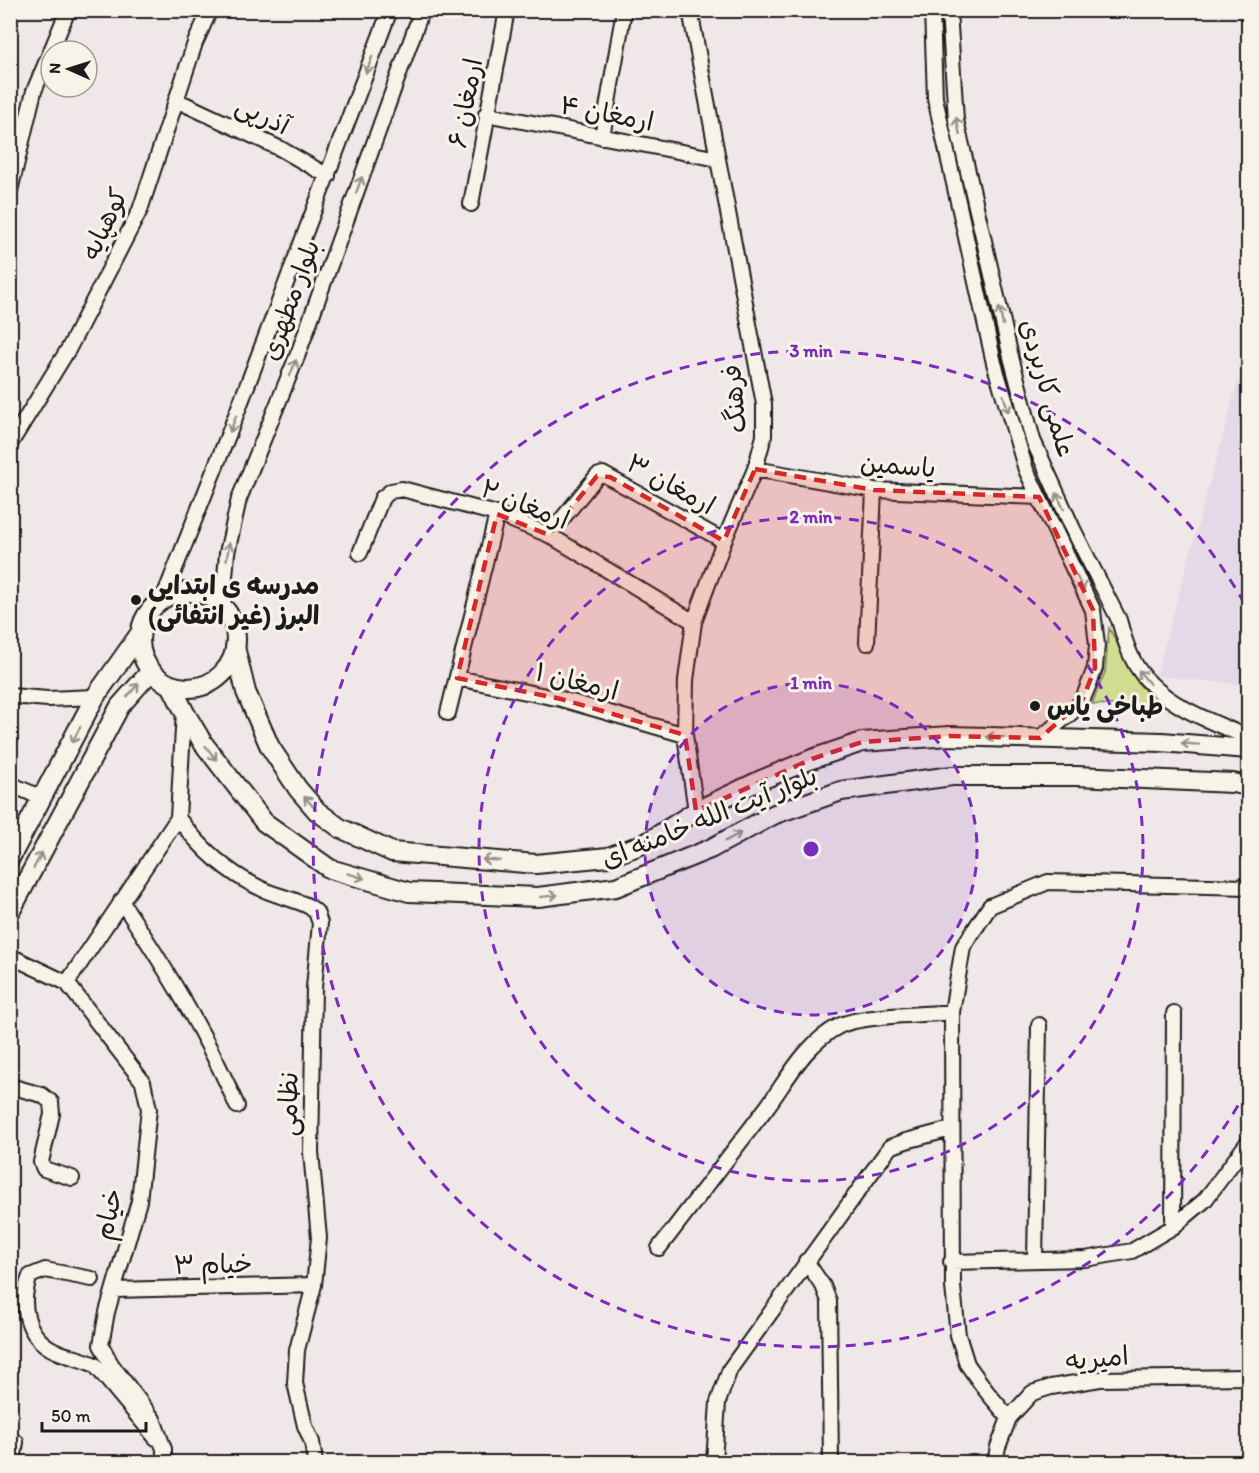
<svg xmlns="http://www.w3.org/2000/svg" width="1259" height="1473" font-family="Itim,'Playpen Sans Arabic',sans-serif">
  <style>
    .built { fill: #e5d8e7 }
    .green { fill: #d0dc8f; stroke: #767c56; stroke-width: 1.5 }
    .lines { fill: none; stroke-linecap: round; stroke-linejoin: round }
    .minor-casing { stroke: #1c1c1c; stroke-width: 18 }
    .major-casing { stroke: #1c1c1c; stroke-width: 22 }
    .minor { stroke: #f7f3e8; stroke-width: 14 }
    .major { stroke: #f7f3e8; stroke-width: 18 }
    .oneway { stroke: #94928c }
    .marked { fill: #d62828; fill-opacity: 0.2; stroke: #d62828; stroke-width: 4.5; stroke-dasharray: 12 8; stroke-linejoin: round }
    .ring { fill: none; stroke: #7b2cbf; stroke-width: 3; stroke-dasharray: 10 8 }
    .poi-dot { fill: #1c1c1c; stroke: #f7f3e8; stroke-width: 2 }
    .labels { text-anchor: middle; stroke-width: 6; stroke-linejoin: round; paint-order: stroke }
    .street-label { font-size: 26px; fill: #1c1c1c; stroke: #f7f3e8 }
    .poi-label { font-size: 26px; font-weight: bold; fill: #1c1c1c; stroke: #f7f3e8; text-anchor: start }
    .centre { fill: #7b2cbf; stroke: #f7f3e8; stroke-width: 3 }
    .ring-label { font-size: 18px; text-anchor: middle; font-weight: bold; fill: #7b2cbf; stroke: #f7f3e8; stroke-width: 6; stroke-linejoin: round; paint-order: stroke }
  </style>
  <rect width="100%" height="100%" fill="#efe7e8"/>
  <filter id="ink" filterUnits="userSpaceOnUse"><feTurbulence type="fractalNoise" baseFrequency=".0167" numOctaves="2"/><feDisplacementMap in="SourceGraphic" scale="12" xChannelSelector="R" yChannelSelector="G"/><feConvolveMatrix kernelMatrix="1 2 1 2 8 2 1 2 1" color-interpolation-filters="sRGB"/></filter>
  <g filter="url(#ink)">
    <path class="built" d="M1248,346V685L1156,676L1175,608Z"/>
    <path class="green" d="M1109,628L1138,683L1161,707L1092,704L1105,672Z"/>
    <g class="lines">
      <defs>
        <path id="minor" d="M690,10L764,404V436L755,469L724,541L694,622L686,680L685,735L696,811
          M932,10L935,98L994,363L1026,470L1093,610L1097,645L1095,668L1089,684L1082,701L1071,713L1040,738
          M949,10L956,120L1011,357L1033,440L1073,529L1119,620C1123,635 1128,653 1137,667C1161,704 1209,721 1248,737
          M51,51L68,10
          M176,100L281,149L328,176
          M486,114L718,159
          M602,137L624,10
          M10,191L34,91L51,51
          M471,204L507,10
          M10,444L69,348L140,210L195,43L210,10
          M755,469L874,490L1039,497
          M549,535L597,476L603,474L724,541
          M360,553L382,498L391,491L402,489L497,514L549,535L694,622
          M163,599L231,428L390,10
          M225,610L223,601L227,553L239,499L298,354L422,10
          M867,643L874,490
          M457,678L561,699L685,735
          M10,696L48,699L95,697
          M448,713L497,514
          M10,784L42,798
          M178,818C199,846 226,872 258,887C274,896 293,898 310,907L316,912L320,923L314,988L311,1152L319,1238L314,1285L297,1350L295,1383L305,1426L312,1442L315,1462
          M121,901C164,965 207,1035 237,1106
          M10,956L67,983
          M10,1086L42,1095L51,1102L52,1114L41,1162L44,1169L72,1178
          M1173,1227L1174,1013
          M659,1248C695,1201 731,1154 767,1107C789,1077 805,1044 839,1026C860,1015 925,1015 952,1012
          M1035,1260L1039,1025
          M806,1261L823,1286L829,1301L831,1462
          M951,1262L1085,1259L1132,1251L1173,1227L1205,1200L1248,1142
          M92,1279L45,1270L30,1276C19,1304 26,1338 56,1351C69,1357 83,1359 95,1365L156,1438
          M114,1290L314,1285
          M1009,1418L987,1392L967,1364L958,1335L953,1287L952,1012L963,947L990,906L1048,882L1248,887
          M10,1439L16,1442L13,1462
          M164,1462V1449L153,1419L111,1364L101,1345L107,1312L139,1201L149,1109L143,1082L67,983L178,818L184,711
          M714,1462L718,1402L730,1369L890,1147L906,1141L951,1129
          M995,1462L998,1447L1009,1418L1032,1393L1051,1387L1100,1379L1248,1377"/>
        <path id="major" d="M140 640a48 48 0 1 1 96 0a48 48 0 1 1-96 0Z
          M235,647L246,692L270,747L298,789L317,811L340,828L392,852L536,864L608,857L646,843L696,811L761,780L812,759L862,742L950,736L1162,742L1248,749
          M171,685L184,711L203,743L264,822L330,869L409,892L538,897L616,887L710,849L775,814L841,791L952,776H1077L1233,783L1248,786
          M10,858L95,697L141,632
          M10,912L120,706L151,671"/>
      </defs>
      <use href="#minor" class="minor-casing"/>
      <use href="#major" class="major-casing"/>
      <use href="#minor" class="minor"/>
      <use href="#major" class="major"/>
    </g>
    <defs><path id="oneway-shaft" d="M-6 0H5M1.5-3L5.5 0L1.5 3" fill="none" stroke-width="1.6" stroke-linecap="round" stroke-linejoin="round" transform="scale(1.5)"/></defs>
    <g class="oneway">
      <use href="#oneway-shaft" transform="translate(369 65) rotate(111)"/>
      <use href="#oneway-shaft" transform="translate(958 126) rotate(-102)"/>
      <use href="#oneway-shaft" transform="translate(359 185) rotate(-70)"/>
      <use href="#oneway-shaft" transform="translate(1001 316) rotate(-103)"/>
      <use href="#oneway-shaft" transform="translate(293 368) rotate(-68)"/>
      <use href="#oneway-shaft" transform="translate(1006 404) rotate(74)"/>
      <use href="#oneway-shaft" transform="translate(233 424) rotate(111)"/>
      <use href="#oneway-shaft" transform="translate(1060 501) rotate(-115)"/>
      <use href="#oneway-shaft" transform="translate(228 551) rotate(-81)"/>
      <use href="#oneway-shaft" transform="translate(1080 583) rotate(64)"/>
      <use href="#oneway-shaft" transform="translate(1144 677) rotate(-129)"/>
      <use href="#oneway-shaft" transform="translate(133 690) rotate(-49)"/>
      <use href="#oneway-shaft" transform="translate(76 735) rotate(118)"/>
      <use href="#oneway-shaft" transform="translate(995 737) rotate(-179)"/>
      <use href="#oneway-shaft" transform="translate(1190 744) rotate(-176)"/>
      <use href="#oneway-shaft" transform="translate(211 753) rotate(52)"/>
      <use href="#oneway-shaft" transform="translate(310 803) rotate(-132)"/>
      <use href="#oneway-shaft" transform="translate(733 837) rotate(-28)"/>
      <use href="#oneway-shaft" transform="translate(38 860) rotate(-62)"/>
      <use href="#oneway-shaft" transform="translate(491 860) rotate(-176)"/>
      <use href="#oneway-shaft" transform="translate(356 876) rotate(17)"/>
      <use href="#oneway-shaft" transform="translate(549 896) rotate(-7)"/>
    </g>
  </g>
  <path class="marked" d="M755,469L874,490L1039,497L1093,610L1095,668L1082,701L1040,738L950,736L862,742L812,759L696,811L685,735L561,699L457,678L497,514L549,535L597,476L610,477L724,541Z"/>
  <circle cx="811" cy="849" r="166" fill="#7b2cbf" fill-opacity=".12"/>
  <g class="ring">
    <circle cx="811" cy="849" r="166"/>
    <circle cx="811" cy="849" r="332"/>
    <path d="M1247 1090A498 498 0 1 1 1247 608"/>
  </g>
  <g class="poi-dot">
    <circle cx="136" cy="600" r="6"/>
    <circle cx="1035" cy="706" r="6"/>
  </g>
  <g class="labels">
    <g class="street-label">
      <text transform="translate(465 103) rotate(-79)" y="9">ارمغان ۶</text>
      <text transform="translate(607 113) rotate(11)" y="9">ارمغان ۴</text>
      <text transform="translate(263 115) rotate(26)" y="9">آذرپی</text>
      <text transform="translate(104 224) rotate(-65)" y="9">کوهپایه</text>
      <text transform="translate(290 300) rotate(-70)" y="9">بلوار مطهری</text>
      <text transform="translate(1048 388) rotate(74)" y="9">علمی کاربردی</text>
      <text transform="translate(734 399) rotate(-95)" y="9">فرهنگ</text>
      <text transform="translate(898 465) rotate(5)" y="9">یاسمین</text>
      <text transform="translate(671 484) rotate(29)" y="9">ارمغان ۳</text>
      <text transform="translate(525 504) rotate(22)" y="9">ارمغان ۲</text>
      <text transform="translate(577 681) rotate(14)" y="9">ارمغان ۱</text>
      <text transform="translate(709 817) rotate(-22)" y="9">بلوار آیت الله خامنه ای</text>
      <text transform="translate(288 1104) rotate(-89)" y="9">نظامی</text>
      <text transform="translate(108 1214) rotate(-77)" y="9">خیام</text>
      <text transform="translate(213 1264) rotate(-1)" y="9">خیام ۳</text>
      <text transform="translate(1097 1358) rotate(-5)" y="9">امیریه</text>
    </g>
    <g class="poi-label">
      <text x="148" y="594">مدرسه ی ابتدایی<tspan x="148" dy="30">(غیر انتفائی) البرز</tspan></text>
      <text x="1047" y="715">طباخی یاس</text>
    </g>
  </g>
  <circle cx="811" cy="849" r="9" class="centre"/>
  <g class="ring-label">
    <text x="811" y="357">3 min</text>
    <text x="811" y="523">2 min</text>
    <text x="811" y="689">1 min</text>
  </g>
  <rect width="1259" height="1473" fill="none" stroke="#f7f3e8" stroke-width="36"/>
  <rect x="18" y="18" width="1223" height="1437" fill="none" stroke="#1c1c1c" stroke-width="2" filter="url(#ink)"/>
  <g transform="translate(69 69) rotate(273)"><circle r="28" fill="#f7f3e8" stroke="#9f9d96" stroke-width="1.5"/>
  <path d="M0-4.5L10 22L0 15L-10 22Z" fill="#1c1c1c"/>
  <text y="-9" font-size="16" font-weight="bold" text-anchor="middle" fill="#1c1c1c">N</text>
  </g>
  <path d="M42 1422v9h104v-9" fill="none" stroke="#1c1c1c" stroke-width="3"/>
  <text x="51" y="1422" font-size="18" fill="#1c1c1c" stroke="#f7f3e8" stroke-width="4.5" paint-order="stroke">50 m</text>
</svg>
